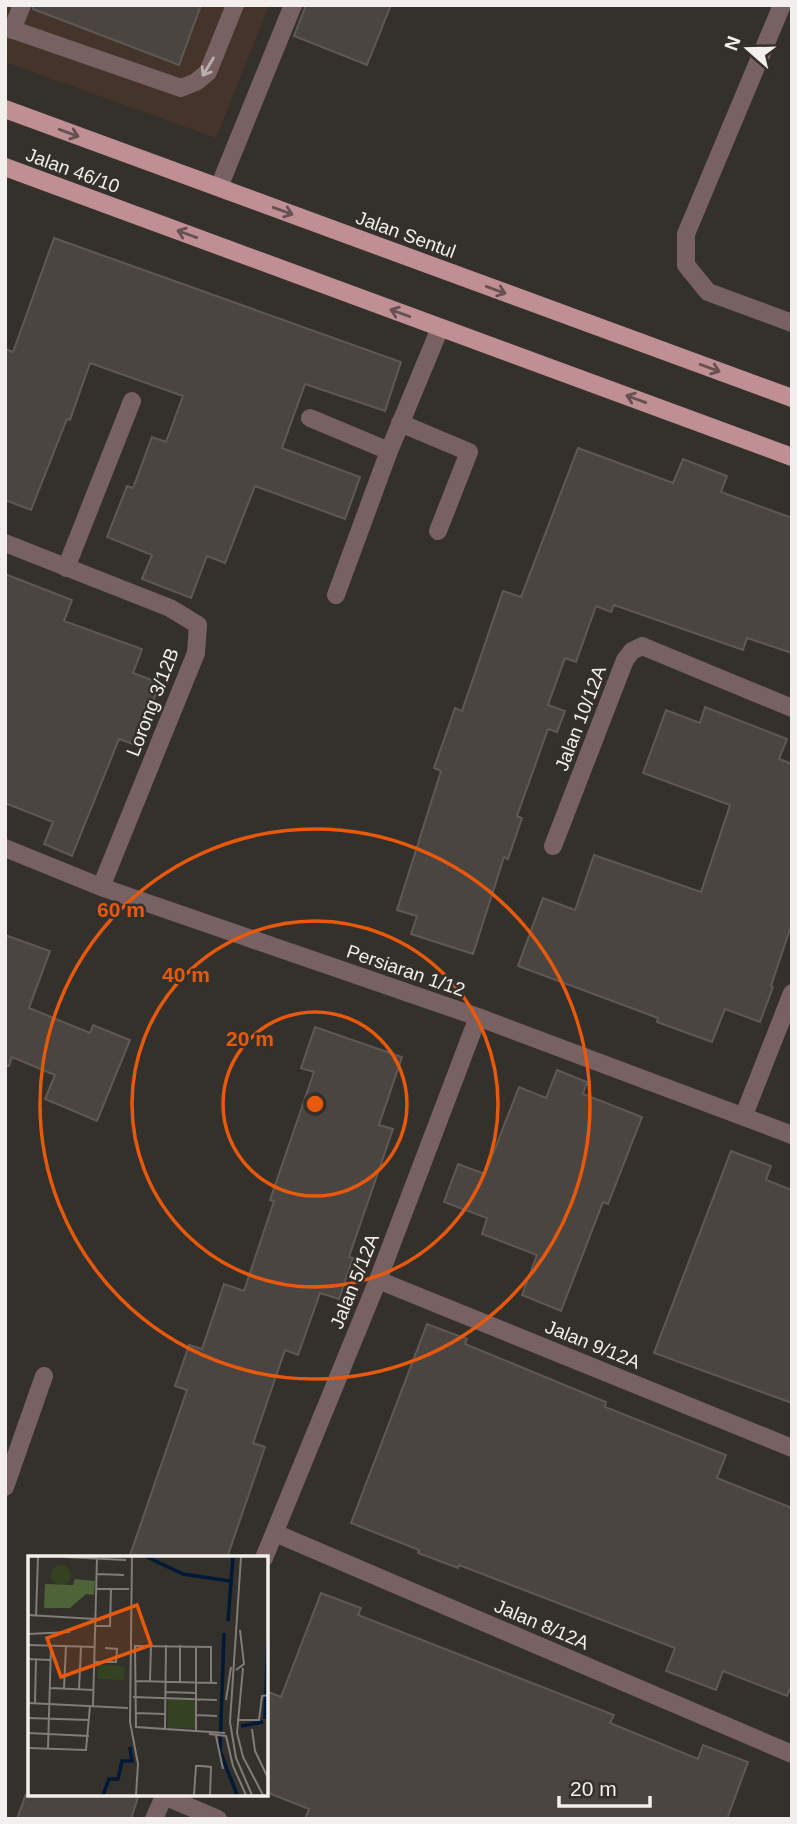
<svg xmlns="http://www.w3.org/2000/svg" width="797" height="1824" font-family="Helvetica,sans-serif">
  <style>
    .industrial { fill: #453429 }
    .building { fill: #4b4541; stroke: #5f5955; stroke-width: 2 }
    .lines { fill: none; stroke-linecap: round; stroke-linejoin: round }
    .minor { stroke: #786163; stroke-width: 18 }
    .major { stroke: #bf8f94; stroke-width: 18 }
    .oneway { stroke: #bbafae }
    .oneway2 { stroke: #655150 }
    .ring { fill: none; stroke: #e8590c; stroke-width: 3.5 }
    .labels { text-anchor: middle; stroke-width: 5; stroke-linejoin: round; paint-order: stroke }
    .street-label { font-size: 19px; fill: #f2efec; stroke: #34302b }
    .inset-river { fill: none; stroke: #001937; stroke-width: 3.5 }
    .inset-road { fill: none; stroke: #807c78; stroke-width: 2 }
    .view { fill: #e8590c; fill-opacity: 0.15; stroke: #e8590c; stroke-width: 3.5 }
    .inset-edge { fill: none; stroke: #f2efec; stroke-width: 3.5 }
    .centre { fill: #e8590c; stroke: #34302b; stroke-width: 3.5 }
    .ring-label { font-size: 21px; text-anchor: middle; font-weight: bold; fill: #e8590c; stroke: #34302b; stroke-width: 5; stroke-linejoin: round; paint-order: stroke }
  </style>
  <rect width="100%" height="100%" fill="#34302b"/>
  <path class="industrial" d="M5,5H269L216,138L5,62Z"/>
  <path class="building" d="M33,5H201L179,65L33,9Z
    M306,5H391L367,65L294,36Z
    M54,238L401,362L385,411L305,384L282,448L360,477L345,519L255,486L225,563L207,556L191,598L142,579L152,555L107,537L127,486L133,488L152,437L166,442L183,396L90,363L70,420L67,419L31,510L5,500V349L13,352Z
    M578,448L673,483L683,459L727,476L721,492L792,518V653L747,638L743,650L614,605L611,612L596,606L576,662L565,658L548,705L565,711L557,732L548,729L517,816L522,818L508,859L504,857L473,954L411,934L417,916L397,910L441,771L434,768L455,708L462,711L503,591L521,597Z
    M5,574L72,600L64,621L142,649L133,673L160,683L136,745L119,739L72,856L44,844L53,822L5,803Z
    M705,707L787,739L779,759L792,764V923L771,986L773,987L760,1022L725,1009L712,1042L657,1022L658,1018L518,966L543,898L575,910L594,855L701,892L730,805L643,773L666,710L700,723Z
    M5,935L50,951L29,1008L90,1033L93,1025L130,1040L97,1121L45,1099L55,1075L12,1057L9,1066H5Z
    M315,1027L402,1057L379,1125L393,1129L349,1257L353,1258L339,1299L320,1293L298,1355L285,1350L253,1443L265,1447L227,1558H129L187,1390L175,1386L189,1345L202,1349L224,1284L244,1291L274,1201L270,1200L314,1072L301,1068Z
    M557,1070L587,1082L583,1094L642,1117L608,1204L603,1202L561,1311L522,1295L537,1255L482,1234L487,1218L444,1202L458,1164L485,1174L519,1087L546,1098Z
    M731,1151L771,1166L766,1180L792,1190V1403L654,1353Z
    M427,1324L467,1339L465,1344L606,1402L605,1407L726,1455L717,1478L792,1508V1683L787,1696L723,1671L716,1690L666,1671L675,1648L459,1565L458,1568L418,1553L419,1550L351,1523Z
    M321,1593L361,1608L358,1615L614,1715L610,1723L698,1759L703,1745L748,1762L727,1819H305L309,1809L266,1792V1691L281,1697Z
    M26,1794H139L131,1819H17Z"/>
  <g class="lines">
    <path class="minor" d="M782,5L686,234V265L708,292L792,323
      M5,27L181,88L196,82L208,72L235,5
      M12,30L22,5
      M219,187L293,5
      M310,418L389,451L440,328
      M400,423L469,452L438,531
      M5,543L170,608L198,625L196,653L101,887
      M66,568L132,401
      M336,595L389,451
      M553,846L625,660L632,651L642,646L792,708
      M5,848L101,887L478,1017L792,1135
      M744,1115L792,993
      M378,1280L792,1448
      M5,1487L44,1376
      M275,1533L792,1754
      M264,1558L378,1280L478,1017
      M164,1796L218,1819
      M154,1819L165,1794"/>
    <path class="major" d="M5,109L792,398
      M5,167L792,457"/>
  </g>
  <defs><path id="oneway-shaft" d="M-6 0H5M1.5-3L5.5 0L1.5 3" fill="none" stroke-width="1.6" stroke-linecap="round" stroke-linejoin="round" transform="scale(1.75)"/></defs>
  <use class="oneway" href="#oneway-shaft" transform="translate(208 67) rotate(121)"/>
  <g class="oneway2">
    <use href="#oneway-shaft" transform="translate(69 133) rotate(20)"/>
    <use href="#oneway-shaft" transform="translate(283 211) rotate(20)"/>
    <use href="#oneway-shaft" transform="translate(187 234) rotate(-160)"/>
    <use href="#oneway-shaft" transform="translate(496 290) rotate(20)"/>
    <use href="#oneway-shaft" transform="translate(400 313) rotate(-160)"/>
    <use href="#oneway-shaft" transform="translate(710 368) rotate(20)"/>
    <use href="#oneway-shaft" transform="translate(636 399) rotate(-160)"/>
  </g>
  <g class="ring">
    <circle cx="315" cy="1104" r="92"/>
    <circle cx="315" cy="1104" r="183"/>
    <circle cx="315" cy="1104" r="275"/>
  </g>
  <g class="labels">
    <g class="street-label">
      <text transform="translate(73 170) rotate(20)" y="7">Jalan 46/10</text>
      <text transform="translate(406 234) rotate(20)" y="7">Jalan Sentul</text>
      <text transform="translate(152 702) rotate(-69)" y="7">Lorong 3/12B</text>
      <text transform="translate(580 718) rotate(-69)" y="7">Jalan 10/12A</text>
      <text transform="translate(406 970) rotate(19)" y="7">Persiaran 1/12</text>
      <text transform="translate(354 1281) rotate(-68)" y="7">Jalan 5/12A</text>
      <text transform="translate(593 1344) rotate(22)" y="7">Jalan 9/12A</text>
      <text transform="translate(542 1624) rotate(23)" y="7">Jalan 8/12A</text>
    </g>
  </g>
  <g transform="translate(28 1556)">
    <rect width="240" height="240" fill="#34302b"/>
    <path d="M23 19a10 10 0 1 1 20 0a10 10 0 1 1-20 0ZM70,109L97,110L96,124L70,123ZM140,143L167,145V172L140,173Z" fill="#334220"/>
    <path d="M47,23L67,25L66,39L58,38L42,52H16L17,28L45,29Z" fill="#4f6338"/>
    <path class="inset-river" d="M119,1L155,18L202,25M200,65L205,1M196,77L192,195L209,239M237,163L240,81M213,170L235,166M75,239L81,223H90L94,205H104L102,191"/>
    <path class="inset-road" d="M37,1L98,4M104,1L102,166L110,208L108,239M213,1L202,166L208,202L224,239M69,18L96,19M69,33H101M0,59L67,63M8,60L10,1M67,70H82L83,33M0,78L42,76M0,89L67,91M0,103L22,104M67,106H88L89,93L77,92M215,112L209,177L215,201L235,239M208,114L216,108L212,74M107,125L189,127M122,126L123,88M152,126V89M183,127V91L107,90L108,171L197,177M22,132L66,134M36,132L38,90M51,133L53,91M138,136L168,137M105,141L189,144M198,144L203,111M0,147L100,152M7,147L8,103M65,150L69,3M107,157L137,158M168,159L189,160M0,162L61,164M209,164H231L234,140L240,139M137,173L138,89M224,173L227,195L240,222M168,175V90M0,177L61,180M181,178L198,180L205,210L218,239M188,180L195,213M0,192L58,194L62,150M20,192L23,90M166,239L168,210H173L183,211L182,239"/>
    <path class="view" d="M109,49L123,89L33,121L19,82Z"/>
    <rect width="240" height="240" class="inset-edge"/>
  </g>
  <circle cx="315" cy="1104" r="10" class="centre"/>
  <g class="ring-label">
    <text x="121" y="917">60 m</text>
    <text x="186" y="982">40 m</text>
    <text x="250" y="1046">20 m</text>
  </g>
  <rect width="797" height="1824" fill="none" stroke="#f2efec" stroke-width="14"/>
  <g transform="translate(748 49) rotate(290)" stroke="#34302b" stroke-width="5" paint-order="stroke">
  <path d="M0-5L12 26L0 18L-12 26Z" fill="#f2efec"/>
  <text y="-10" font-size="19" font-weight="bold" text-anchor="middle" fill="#f2efec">N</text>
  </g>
  <path d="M559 1796v10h91v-10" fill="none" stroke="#f2efec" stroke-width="3.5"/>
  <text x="570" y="1796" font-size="21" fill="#f2efec" stroke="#34302b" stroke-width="5" paint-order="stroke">20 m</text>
</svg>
